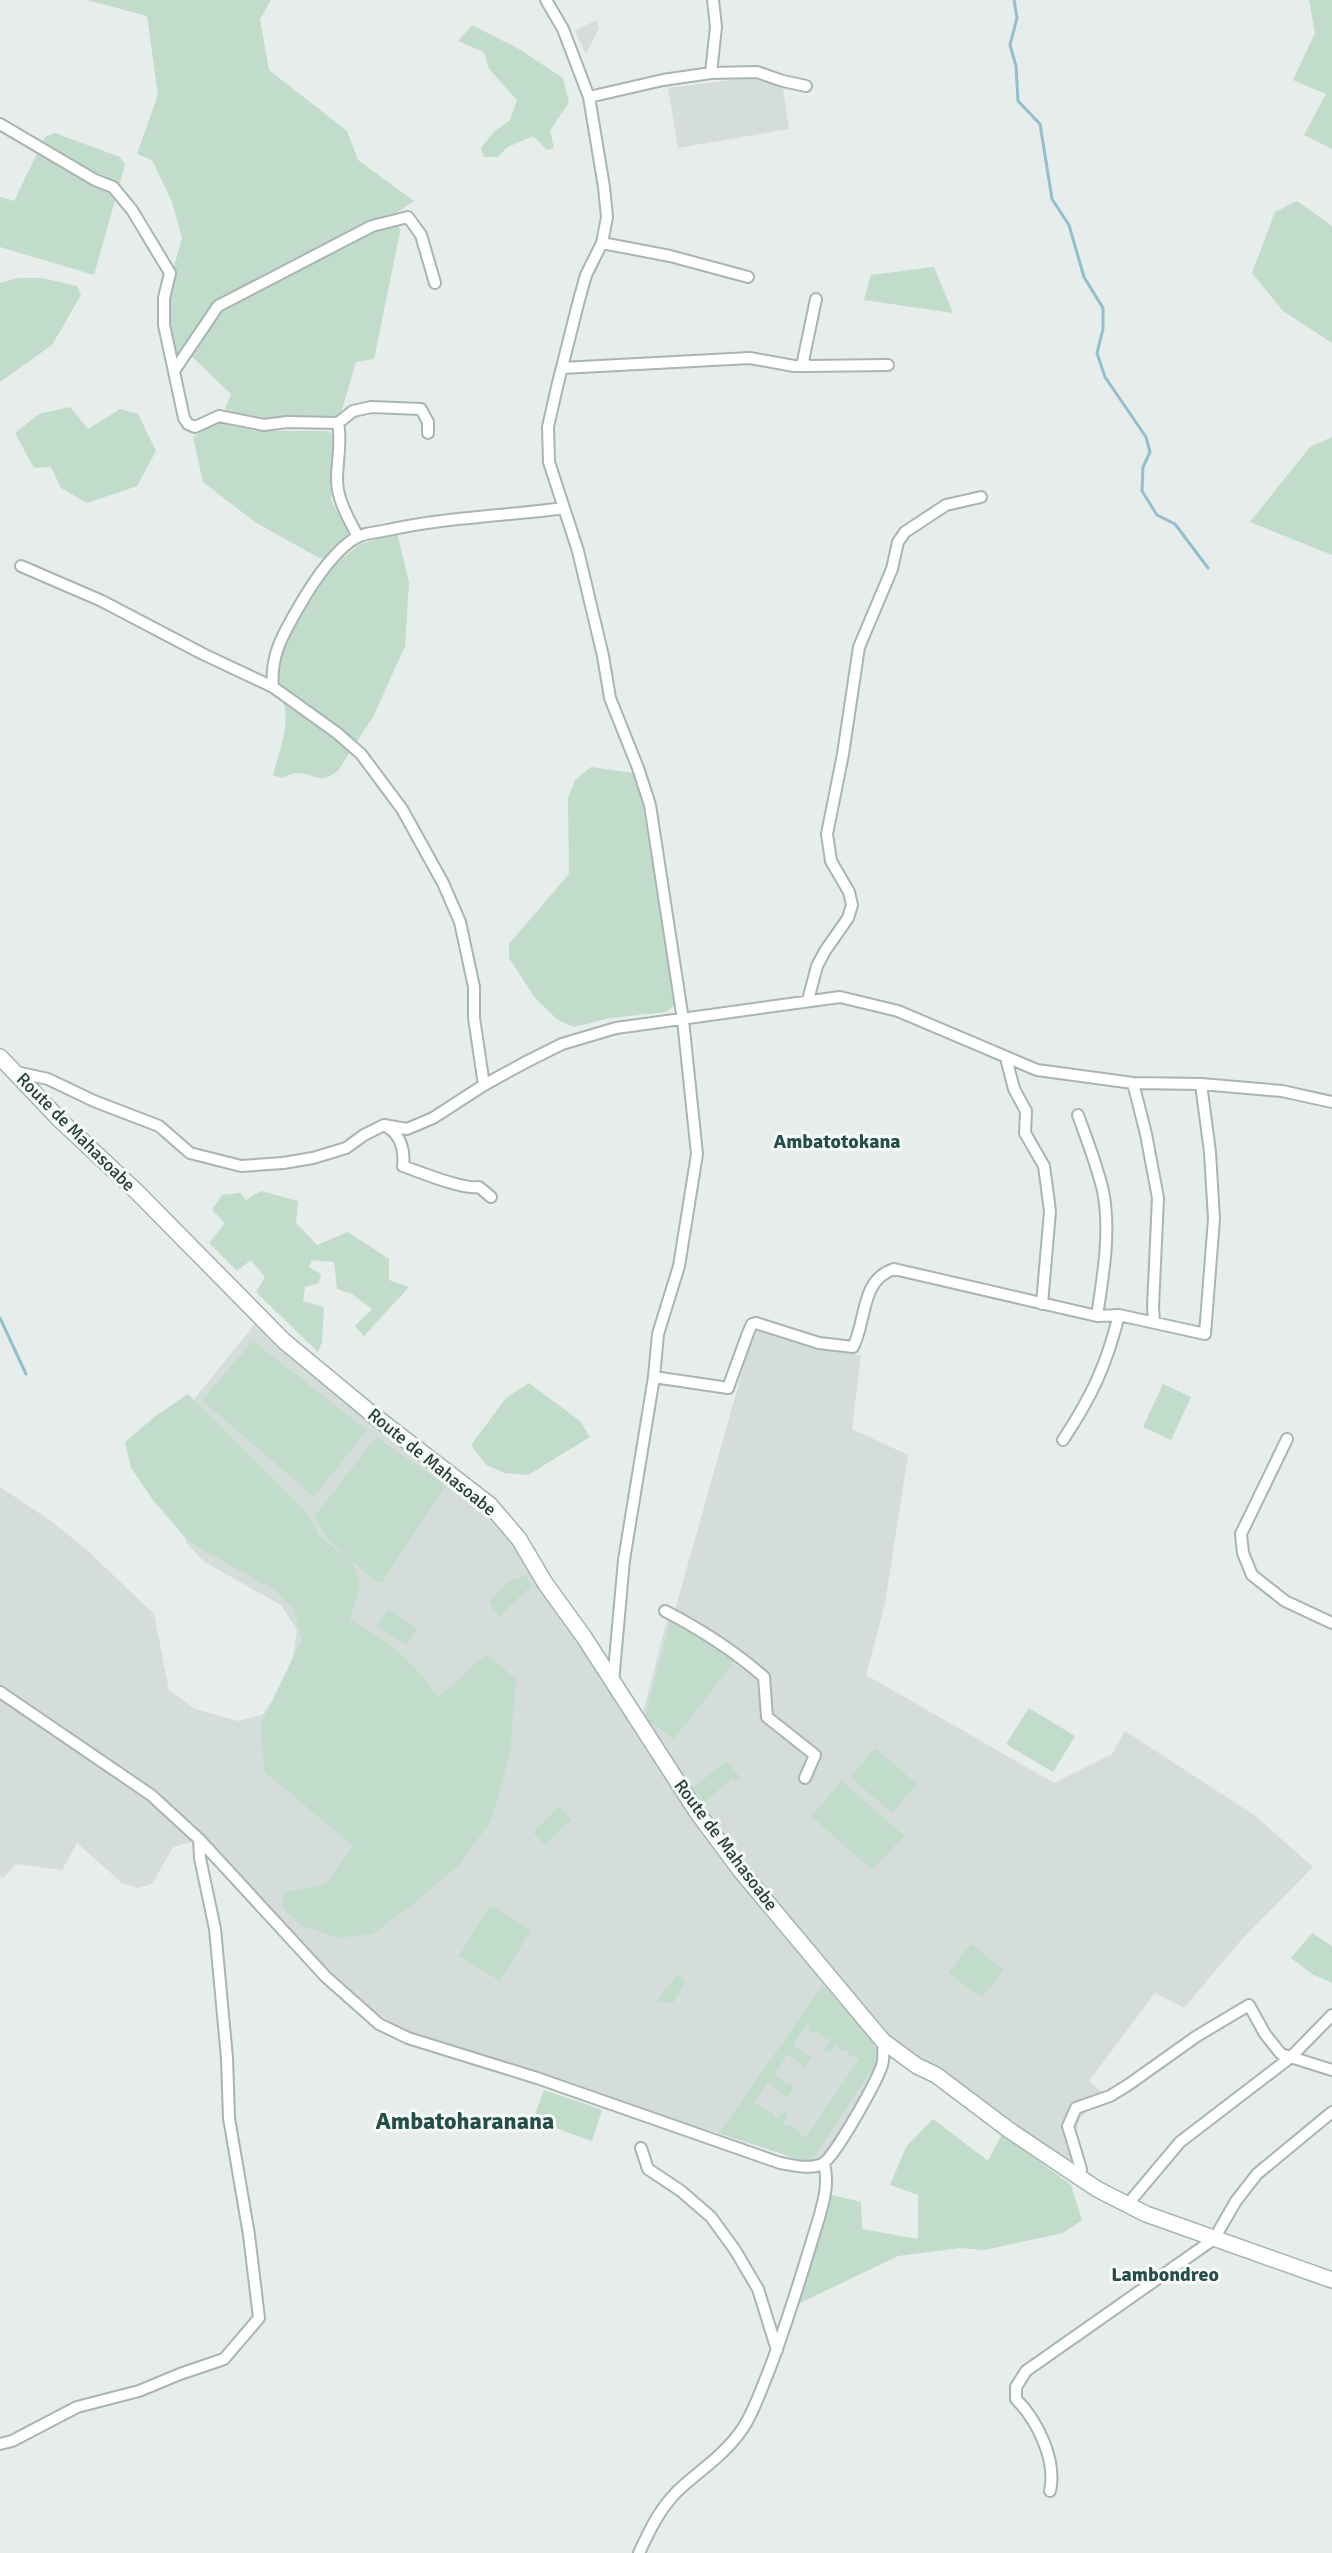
<svg xmlns="http://www.w3.org/2000/svg" width="1332" height="2553" font-family="Signika,sans-serif">
  <style>
    .built { fill: #d4ddda }
    .green { fill: #c1dccb; fill-rule: evenodd }
    .lines { fill: none; stroke-linecap: round; stroke-linejoin: round }
    .stream { stroke: #94becc; stroke-width: 3 }
    .street-casing { stroke: #a9b5b2; stroke-width: 14 }
    .secondary-casing { stroke: #a2b5b0; stroke-width: 18 }
    .street { stroke: #fff; stroke-width: 10 }
    .secondary { stroke: #fff; stroke-width: 15 }
    .labels { text-anchor: middle; stroke-width: 6; stroke-linejoin: round; paint-order: stroke }
    .street-label { font-size: 18px; fill: #263e3a; stroke: #f6faf8 }
    .neighbourhood-label { font-size: 20px; font-weight: bold; fill: #244e48; stroke: #f6faf8 }
    .district-label { font-size: 24px; font-weight: bold; fill: #244e48; stroke: #f6faf8 }
  </style>
  <rect width="100%" height="100%" fill="#e6edeb"/>
  <path class="built" d="M596,20L599,28L586,54L575,31Z
    M747,78L777,80L778,86L783,88L789,129L678,148L668,88Z
    M258,1320L298,1363L360,1414L491,1510L641,1720L670,1609L675,1610L750,1344L759,1328L861,1356L852,1429L908,1455L885,1604L866,1675L1054,1783L1112,1754L1125,1731L1254,1815L1313,1867L1243,1938L1184,2008L1155,1993L1089,2081L1105,2095L1080,2118L1073,2144L1077,2162L1071,2167L891,2041L875,2074L824,2156L817,2162L811,2163L408,2034L362,2002L316,1957L207,1838L173,1847L152,1884L138,1888L122,1883L77,1843L62,1870L16,1864L3,1878L0,1876V1487L51,1521L87,1550L154,1614L169,1690L195,1709L238,1721L262,1715L282,1687L293,1656L297,1630L281,1605L203,1561L186,1542L166,1434Z"/>
  <path class="green" d="M87,0H271L260,19L269,70L347,131L358,160L414,201L396,213L400,232L374,359L356,362L340,416L310,420L290,416L267,421L223,414L231,394L187,352L174,367L168,336L169,284L182,238L172,202L152,160L137,154L158,95L147,16Z
    M1309,0H1332V149L1304,135L1326,94L1293,80L1315,33Z
    M472,25L519,49L563,78L569,102L550,131L554,148L547,150L533,136L506,148L498,157H484L481,148L493,133L510,120L517,100L489,69L484,52L458,41Z
    M55,133L120,157L125,165L94,275L0,247V197L14,201L45,137Z
    M1297,201L1332,226V343L1283,311L1252,273L1275,212Z
    M934,267L953,313L864,300L871,275Z
    M17,278H42L77,286L81,295L52,345L0,382V283Z
    M70,407L88,429L120,409L138,414L156,451L137,486L87,503L61,488L51,467L34,468L15,433L39,414Z
    M220,421L255,431H328L333,435L331,500L348,533L347,540L329,558H319L255,522L203,482L193,437Z
    M1332,437V555L1250,522L1310,447Z
    M397,533L409,582L405,646L374,715L338,771C317,786 315,772 295,773C291,774 285,777 281,778L273,775C279,751 296,713 277,692V651L330,569L360,544Z
    M591,767L633,773L641,795L675,1005L666,1012L610,1018L574,1027L558,1020L535,998L509,958V944L569,874L568,798L575,780Z
    M261,1191L298,1201L296,1223L317,1245L348,1232L389,1259V1280L409,1287L364,1336L355,1326L372,1309L352,1294L337,1289L334,1262L312,1260L309,1267L321,1274L319,1283L305,1287L303,1301L324,1307L322,1342L318,1352L256,1292L265,1277L251,1260L237,1271L209,1243L225,1223L212,1210L222,1195L240,1193L246,1200Z
    M253,1341L367,1430L314,1497L202,1400Z
    M529,1383L580,1421L590,1437L528,1475L505,1473L486,1465L471,1445L506,1398Z
    M1163,1384L1191,1397L1171,1440L1143,1427Z
    M188,1394L310,1517L319,1535L353,1564L360,1585L350,1619L387,1642L414,1667L439,1697L486,1654L516,1679L510,1753L491,1821L458,1866L408,1908L372,1934L337,1938L301,1925L282,1906L284,1892L326,1884L353,1846L265,1772L260,1726L302,1639L294,1610L276,1591L189,1542L153,1500L131,1468L125,1442L153,1418Z
    M376,1437L446,1485L382,1582H377C354,1562 325,1544 315,1516Z
    M527,1575L532,1585L499,1617L489,1602L507,1582Z
    M388,1610L418,1629L407,1645L377,1626Z
    M671,1619L737,1658L674,1739L644,1718L647,1719L646,1712Z
    M1029,1708L1075,1736L1053,1772L1006,1744Z
    M875,1748L917,1784L892,1813L850,1777Z
    M726,1761L740,1777L735,1782L732,1779L704,1802L693,1788Z
    M842,1781L904,1836L872,1870L811,1816Z
    M559,1807L571,1820L545,1845L533,1832Z
    M490,1905L531,1930L500,1981L459,1956Z
    M1312,1933L1332,1946V1983L1312,1974L1291,1958Z
    M971,1944L1004,1970L982,1997L948,1973Z
    M677,1974L686,1982L673,2003L657,2001Z
    M823,1985L872,2040L876,2055L874,2066L814,2157L803,2161L719,2133ZM807,2024L811,2027L809,2030L815,2033L816,2031L820,2034L819,2036L830,2040L824,2050L830,2053L836,2045L843,2052L845,2050L849,2053L848,2055L859,2059L806,2138L789,2124L787,2126L783,2124L788,2115L783,2112L777,2119L773,2117L774,2114L754,2103L768,2082L787,2098L794,2087L788,2083L786,2085L783,2082L784,2080L774,2075L788,2054L805,2067L812,2057L807,2054L805,2056L804,2052L793,2046Z
    M544,2090L602,2110L592,2141L533,2120Z
    M933,2119L988,2161L1002,2134L1071,2185L1082,2220L1063,2233L984,2250L960,2248L898,2256L798,2304C811,2267 823,2233 828,2194L861,2202L862,2229L918,2239V2195L890,2185L906,2147Z"/>
  <g class="lines">
    <path class="stream" d="M1014,0L1017,18L1010,45L1016,66L1018,101L1040,124L1052,199L1069,225L1084,277L1103,308V329L1097,353L1105,377L1146,437L1150,452L1143,467L1142,491L1157,515L1175,524L1208,568
      M0,1318L26,1374"/>
    <defs>
      <path id="street" d="M546,0L563,29L589,97L604,187L607,217L602,243L586,275L579,300L557,387L548,427L549,462L578,551L603,656L610,698L638,768L650,805L683,1020L697,1154L679,1266L658,1334L654,1377L624,1560L613,1682
        M711,73L757,72L783,81L806,86
        M589,97L663,80L711,73L716,27L713,0
        M0,124L95,180L113,187L132,210L170,273L164,298V325L184,418L188,424L195,427L219,416L264,425L287,422L338,423L353,411L371,407L421,409L428,422V433
        M602,243L670,256L748,277
        M808,366L888,365
        M562,368L750,358L794,366H808L803,361L816,299
        M174,371L218,306L372,226L408,217L421,235L435,283
        M338,423C342,443 337,460 337,480C337,500 349,519 358,537
        M21,566L102,601L203,654L273,687L337,733L361,754L402,809L443,883L460,922L474,987V1018L484,1085
        M273,687C270,657 282,636 297,610C310,587 333,551 357,537C365,533 379,532 388,530C446,517 506,516 564,508
        M808,1000L817,966L825,951L848,918L852,905L849,892L831,861L827,834L843,754L859,647L892,569L898,542L905,532L946,505L981,497
        M1006,1058L1014,1089L1026,1111L1025,1133L1044,1166L1050,1211L1042,1304
        M16,1072L48,1079L94,1101L159,1126L190,1153L241,1166L283,1163L313,1158L346,1148L364,1135L384,1125L407,1129L433,1118L484,1085L526,1062L562,1044L616,1028L840,997L898,1011L1037,1070L1133,1083L1201,1084L1282,1091L1332,1102
        M1133,1083L1146,1134L1158,1198L1153,1307L1154,1321
        M1078,1115C1087,1140 1097,1165 1103,1191C1111,1232 1103,1276 1097,1316
        M387,1127C401,1135 405,1151 403,1166C420,1172 463,1190 479,1187L491,1197
        M654,1377L728,1388L748,1333L752,1324L756,1323L819,1343L853,1347C867,1320 860,1280 894,1269L1097,1316L1119,1315L1205,1334L1214,1219L1210,1152L1201,1084
        M1287,1439L1241,1534L1243,1553L1252,1575L1285,1601L1332,1623
        M1063,1440C1092,1396 1106,1366 1119,1315
        M665,1611C702,1630 733,1650 764,1677L767,1717L815,1755L805,1778
        M0,1692L151,1795L199,1839L326,1977L379,2024L408,2038L537,2078L780,2163C793,2165 810,2170 822,2164C834,2159 875,2084 881,2068C885,2059 883,2050 883,2041
        M641,2148L648,2169L681,2191L711,2217L735,2250L758,2289L777,2350
        M1080,2179L1081,2169L1068,2126L1076,2108L1110,2096L1128,2085L1197,2036L1249,2005L1265,2034L1281,2054L1332,2070
        M1127,2205L1180,2142L1291,2057L1332,2015
        M0,2444L12,2441L77,2407L139,2391L180,2374L224,2359L259,2318L249,2235L229,2118L227,2058L215,1929L200,1858L199,1839
        M1050,2491C1057,2460 1037,2420 1016,2399V2387L1026,2371L1214,2239L1236,2201L1257,2174L1332,2112
        M639,2553C651,2527 662,2504 684,2485C705,2467 727,2452 743,2428C753,2413 759,2395 766,2378C787,2326 802,2272 819,2218C824,2200 829,2183 824,2164"/>
      <path id="secondary" d="M0,1057L60,1120L137,1192L284,1341L372,1414L490,1505L519,1539L545,1583L584,1637L697,1812L740,1870L883,2041L917,2066L936,2075L1009,2130L1097,2189L1146,2214L1332,2280"/>
    </defs>
    <use href="#street" class="street-casing"/>
    <use href="#secondary" class="secondary-casing"/>
    <use href="#street" class="street"/>
    <use href="#secondary" class="secondary"/>
  </g>
  <g class="labels">
    <g class="street-label">
      <text transform="translate(76 1132) rotate(45)" y="6">Route de Mahasoabe</text>
      <text transform="translate(432 1462) rotate(39)" y="6">Route de Mahasoabe</text>
      <text transform="translate(726 1845) rotate(53)" y="6">Route de Mahasoabe</text>
    </g>
    <g class="neighbourhood-label">
      <text x="837" y="1148">Ambatotokana</text>
      <text x="1165" y="2281">Lambondreo</text>
    </g>
    <g class="district-label">
      <text x="465" y="2129">Ambatoharanana</text>
    </g>
  </g>
</svg>
